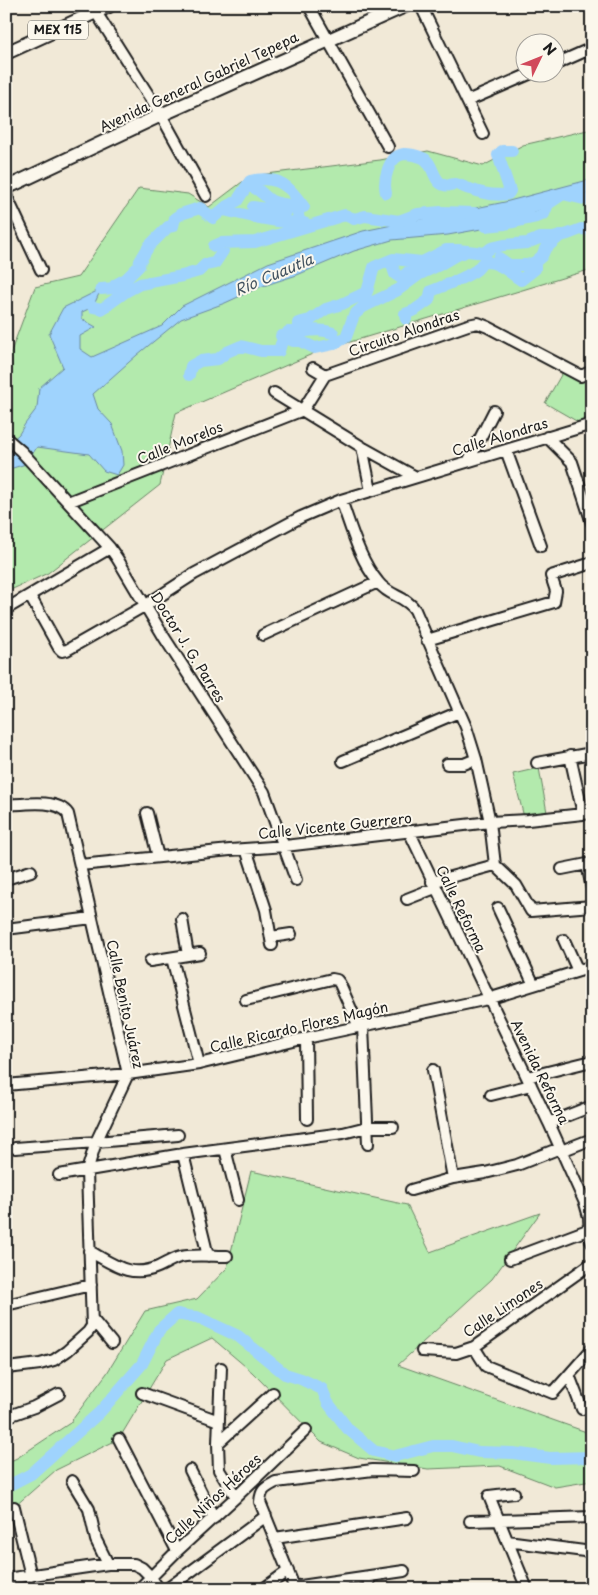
<svg xmlns="http://www.w3.org/2000/svg" width="598" height="1595" font-family="'Playpen Sans',sans-serif">
  <style>
    .green { fill: #b3eaad; stroke: #688364 }
    .water { fill: #9fd3fd; stroke: #6b8aa3 }
    .lines { fill: none; stroke-linecap: round; stroke-linejoin: round }
    .river { stroke: #9fd3fd; stroke-width: 12 }
    .minor-casing { stroke: #1c1c1c; stroke-width: 14 }
    .major-casing { stroke: #1c1c1c; stroke-width: 16 }
    .minor { stroke: #fbf7ec; stroke-width: 10 }
    .major { stroke: #fbf7ec; stroke-width: 12 }
    .labels { text-anchor: middle; stroke-width: 4; stroke-linejoin: round; paint-order: stroke }
    .shield { fill: #fbf7ec; stroke: #5f5e5a; stroke-width: 1 }
    .shield-label { font-size: 12px; font-weight: bold; fill: #1c1c1c }
    .street-label { font-size: 14px; fill: #1c1c1c; stroke: #fbf7ec }
    .water-label { font-size: 15px; font-style: italic; fill: #435360; stroke: #fbf7ec }
  </style>
  <rect width="100%" height="100%" fill="#f1e9d7"/>
  <filter id="ink" filterUnits="userSpaceOnUse"><feTurbulence type="fractalNoise" baseFrequency=".02" numOctaves="2"/><feDisplacementMap in="SourceGraphic" scale="10" xChannelSelector="R" yChannelSelector="G"/><feConvolveMatrix kernelMatrix="1 2 1 2 8 2 1 2 1" color-interpolation-filters="sRGB"/></filter>
  <g filter="url(#ink)">
    <path class="green" d="M592,129V269L317,352L176,413L160,485L48,573L6,592V365L35,287L78,277L139,188L188,194L209,207L250,176L380,160L428,151L483,166L523,145Z
      M565,368L581,376L592,371V424L585,426L545,403Z
      M539,768L548,818L525,821L513,774Z
      M251,1171L407,1205L430,1252L540,1213L492,1279L398,1365L592,1434V1481L555,1487L500,1466L428,1469L359,1458L321,1442L252,1372L212,1338L167,1359L119,1439L56,1470L14,1507L6,1509V1463L17,1458L70,1423L107,1373L145,1311L197,1299L227,1268Z"/>
    <path class="water" d="M592,179V192L561,200L543,209L498,226L448,235L392,240L354,251L297,275L260,287L225,303L181,319L137,355L93,394L98,409L112,424L122,451L123,465L117,475L104,471L89,454L37,447L26,464L6,470V446L19,434L25,424L37,408L39,388L63,367L49,334L63,308L101,289L93,307L82,312V319L96,327L80,336V349L92,357L162,326L182,306L268,263L363,231L505,202Z"/>
    <g class="lines">
      <path class="river" d="M247,186C258,186 263,196 272,201C279,204 289,205 297,206L299,221L309,225
        M386,193C383,180 388,156 404,154C409,154 418,156 423,158C434,163 432,181 444,185C448,187 450,184 455,184C459,184 465,188 470,189C483,194 494,196 508,194L510,191L498,155L502,151H512
        M253,207L286,212
        M224,210C236,213 290,226 299,221
        M486,226L505,224L537,217L544,214L548,204L563,194L592,201
        M214,246L221,243L255,242L345,215L354,219L365,216L399,221L418,214L441,212L474,213
        M499,258L509,265H527L535,262L542,256L545,249L561,235
        M388,261L392,265L395,274L401,278L418,264L427,261
        M101,289L114,288L115,285L126,279L139,266L140,261L149,246L168,227L173,226L175,218L181,214L200,208L213,218L227,206L237,201L250,181C263,178 277,178 288,188C294,193 299,201 304,207
        M93,307L102,309L127,291L140,284L182,276L199,271L205,265L215,263L223,251
        M406,319L405,314L415,310L429,300L431,291C446,285 461,280 475,271C479,269 481,262 486,262C500,262 511,274 521,280L535,269V262
        M298,323L310,320L326,309L342,304L367,292L374,267L393,259L422,262L446,250H458L485,253L491,248L504,245L527,243L540,238H553L568,234L581,229L592,230
        M281,336H286L293,341H300L315,348L334,344L346,337L354,315L363,307L398,290L420,274L439,265L456,255L463,253
        M189,375L191,366L200,361L218,359L227,352L241,346L261,351H279L281,344L288,332C305,333 315,327 333,333
        M6,1487L31,1474L100,1412L142,1364L159,1330L177,1314L187,1316L197,1317L238,1336L285,1374L301,1379L322,1389L328,1403L348,1429L374,1451L395,1456L433,1446H452L479,1452L513,1453L550,1458L592,1457"/>
      <defs>
        <path id="minor" d="M92,6L161,115L206,196
          M309,6L388,147
          M421,6L483,134
          M556,64L592,48
          M467,101L534,72
          M6,195L41,270
          M313,368L325,375
          M274,393L362,447L416,477
          M303,410L325,375L468,325L478,323L488,327L581,376L592,371
          M547,437L572,462L592,523
          M6,438L21,451L110,548L117,558L164,637L264,792L296,880
          M362,447L371,491
          M506,450L541,546
          M469,460L494,411
          M341,500C351,527 359,559 378,582C388,596 406,596 415,610L466,727L476,759L490,822L495,865L516,885L531,911L592,906
          M68,502L303,410
          M30,596L59,648L62,651L67,650L146,605L194,574L301,517L341,500L592,424
          M6,609L110,548
          M263,635L378,582
          M427,640L554,602L556,591L551,576L592,563
          M570,756L583,814
          M343,761L459,712
          M537,763L592,753
          M447,764H464L476,759
          M6,805C24,804 57,798 68,814L128,1074L96,1142L87,1171L92,1326L88,1332L67,1351L54,1360L40,1364L7,1368
          M147,813L158,857
          M409,831L549,1123L585,1203L589,1217L590,1236L592,1243
          M246,849L266,910L272,945
          M80,865L230,850L285,846L490,822L528,820L592,813
          M562,869L587,864L592,889
          M6,879L31,871
          M432,882L495,865
          M407,899L435,888
          M498,908L534,985
          M182,919L188,955
          M6,929L92,918
          M271,937L291,934
          M564,940L578,971
          M172,958L199,1064
          M150,961L200,953
          M246,1000L332,979L337,980L340,984L359,1027
          M363,1026L368,1144
          M306,1038L307,1119
          M433,1070L453,1178
          M527,1077L592,1061
          M6,1085L128,1074L199,1064L306,1038L488,999L592,967
          M491,1095L531,1085
          M549,1123L592,1106
          M15,1148L96,1142L178,1135
          M225,1149L238,1200
          M561,1151L592,1139
          M183,1154L208,1256
          M59,1175L183,1154L343,1133L367,1127H393
          M411,1190L453,1178L485,1173L517,1165L560,1148
          M89,1251C113,1264 130,1279 158,1267C165,1264 172,1259 180,1257C191,1254 214,1256 227,1256
          M510,1259L590,1229
          M6,1305L91,1285
          M93,1320L112,1343
          M474,1347L486,1366L553,1393L592,1349
          M422,1351L456,1353L474,1347L592,1263
          M221,1368L218,1443L219,1470L236,1497
          M569,1375L582,1409
          M142,1393L219,1421
          M6,1417L34,1407L59,1394
          M119,1439L177,1551
          M218,1443L273,1393
          M190,1470L214,1518
          M72,1481L89,1509L96,1540L108,1564
          M514,1493L489,1496L527,1589
          M14,1507L31,1576
          M470,1521L592,1517
          M275,1538L407,1518
          M507,1541L592,1552
          M369,1576V1589
          M6,1579L108,1564H134L142,1568L150,1576L159,1589
          M294,1587L404,1571
          M139,1589L177,1551L236,1497L306,1430
          M167,1589L266,1516
          M263,1589L288,1571
          M295,1589L260,1502C261,1489 265,1488 276,1482L373,1470L414,1471"/>
        <path id="major" d="M6,53L109,6
          M6,188L161,115L405,6"/>
      </defs>
      <use href="#minor" class="minor-casing"/>
      <use href="#major" class="major-casing"/>
      <use href="#minor" class="minor"/>
      <use href="#major" class="major"/>
    </g>
  </g>
  <g class="labels">
    <rect class="shield" x="28" y="20.5" width="60" height="19" rx="4"/>
    <g class="shield-label">
      <text x="58" y="34">MEX 115</text>
    </g>
    <g class="street-label">
      <text transform="translate(199 82) rotate(-25)" y="5">Avenida General Gabriel Tepepa</text>
      <text transform="translate(404 333) rotate(-19)" y="5">Circuito Alondras</text>
      <text transform="translate(500 437) rotate(-17)" y="5">Calle Alondras</text>
      <text transform="translate(180 443) rotate(-22)" y="5">Calle Morelos</text>
      <text transform="translate(188 647) rotate(58)" y="5">Doctor J. G. Parres</text>
      <text transform="translate(335 826) rotate(-6)" y="5">Calle Vicente Guerrero</text>
      <text transform="translate(461 909) rotate(64)" y="5">Calle Reforma</text>
      <text transform="translate(125 1004) rotate(78)" y="5">Calle Benito Juárez</text>
      <text transform="translate(299 1027) rotate(-13)" y="5">Calle Ricardo Flores Magón</text>
      <text transform="translate(540 1072) rotate(64)" y="5">Avenida Reforma</text>
      <text transform="translate(503 1308) rotate(-34)" y="5">Calle Limones</text>
      <text transform="translate(213 1499) rotate(-43)" y="5">Calle Niños Héroes</text>
    </g>
    <g class="water-label">
      <text transform="translate(274 275) rotate(-23)" y="5">Río Cuautla</text>
    </g>
  </g>
  <rect width="598" height="1595" fill="none" stroke="#fbf7ec" stroke-width="25"/>
  <rect x="12" y="12" width="573" height="1570" fill="none" stroke="#1c1c1c" stroke-width="2" filter="url(#ink)"/>
  <g transform="translate(540 58) rotate(47)"><circle r="24" fill="#fbf7ec" stroke="#a29f99"/>
  <path d="M0-4L9 19L0 12L-9 19Z" fill="#d1495b"/>
  <text y="-8" font-size="14" font-weight="bold" text-anchor="middle" fill="#1c1c1c">N</text>
  </g>
</svg>
